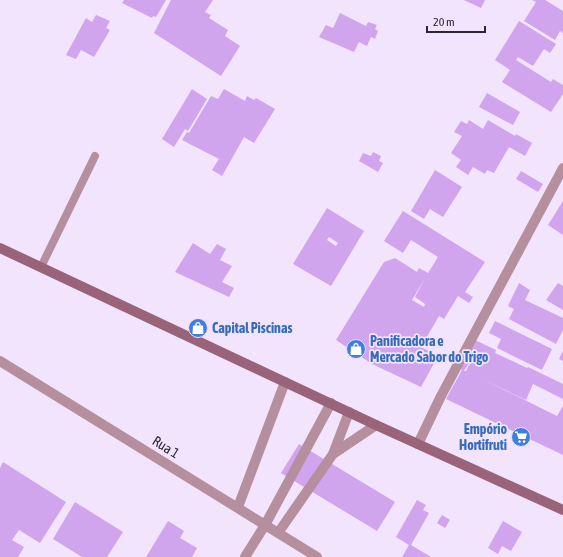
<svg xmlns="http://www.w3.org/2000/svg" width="563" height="557" font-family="'Asap Condensed',sans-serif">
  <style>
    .building { fill: #d1a4ee; fill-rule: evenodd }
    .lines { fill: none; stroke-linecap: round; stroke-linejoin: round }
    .lane { stroke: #b68f9e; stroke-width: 8 }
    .street { stroke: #b68f9e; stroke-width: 10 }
    .secondary { stroke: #99637a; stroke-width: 10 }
    .labels { text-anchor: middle; stroke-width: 3.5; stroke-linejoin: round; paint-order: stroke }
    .shop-label { font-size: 14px; font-weight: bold; fill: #366cbe; stroke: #f2e4fd; text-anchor: start }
    .street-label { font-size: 14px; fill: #2c262f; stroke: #f2e4fd }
  </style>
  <rect width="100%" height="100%" fill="#f2e4fd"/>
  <path class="building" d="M124,0H166L156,17L153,16L152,18L122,3Z
    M171,0H213L205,12L211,15L209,18L228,30L225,36L240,46L221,76L154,33Z
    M464,0H485L481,8Z
    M532,0H545L563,11V33L560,31L555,40L524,21L536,2Z
    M340,13L366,26L368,22L377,25L375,29L378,31L375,39L371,37L367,46L359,42L354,52L319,37L326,25L333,28Z
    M96,15L110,21L106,28L110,30L94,57L81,50L76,59L66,55L86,18L92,22Z
    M519,21L556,44L550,53L544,49L533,66L518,57L516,60L551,82L553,79L563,85V94L551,112L502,82L510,70L495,60Z
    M192,89L207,99L188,131L185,129L174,147L162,139Z
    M224,89L245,101L247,96L254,100L256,98L275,109L254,143L244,137L222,176L212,170L219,159L182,140L187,132L189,133L211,96L218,99Z
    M487,93L520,112L513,125L479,107Z
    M469,120L483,129L488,120L515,136L516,134L532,143L525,156L509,147L494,173L487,170L485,174L473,167L468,175L456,167L461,160L451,153L462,136L454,132L461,121L467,124Z
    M373,152L381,156L379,161L383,163L378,172L359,161L363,153L371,156Z
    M435,170L462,187L443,217L430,209L424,219L411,211Z
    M521,171L543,184L538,192L516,179Z
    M563,201V235L548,225Z
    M327,208L364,231L331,286L293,264ZM329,237L338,243L336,246L327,240Z
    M403,211L485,262L465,292L473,297L469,303L458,296L444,319L439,316L421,347L438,356L421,387L372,364L336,340L384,262L395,258L417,272L419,268L428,273L438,257L411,240L403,253L384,241ZM425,278L415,297L425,304L424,307L412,300Z
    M193,243L210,254L217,244L226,249L220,260L232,266L222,282L234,288L229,297L175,272Z
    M519,283L530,290L525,300L563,318V330L556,344L509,319L514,309L508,306Z
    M558,283L563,286V310L546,300Z
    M495,321L552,349L542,370L497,348L501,339L489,333Z
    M475,340L496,350L495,353L527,368L528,367L563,384V399L533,384L526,400L482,379L557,416L563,406V455L446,399L462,370L459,367ZM475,353L466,371H464Z
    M563,351V361L559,359Z
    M299,444L395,502L377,531L281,473Z
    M3,462L66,502L40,543L19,530L12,540L24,547L18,557H0V468Z
    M417,500L426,505L423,510L429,513L411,545L431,557H402L409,545L396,537Z
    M75,502L123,532L107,557H82L53,539Z
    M442,515L450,520L445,528L437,523Z
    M168,521L184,531L180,538L197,548L192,557H146Z
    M503,521L522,532L511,551L502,546L498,554L488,548Z"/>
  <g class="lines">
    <path class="lane" d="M41,267L95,156"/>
    <path class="street" d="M0,361L317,557
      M418,444L441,396L563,168
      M333,454L376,425
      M238,507L285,382
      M278,533L333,454L349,412
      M245,557L265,525L331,403"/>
    <path class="secondary" d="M0,248L376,425L563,510"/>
  </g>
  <defs>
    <symbol id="shop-disc" viewBox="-11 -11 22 22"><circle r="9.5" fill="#3f7fe0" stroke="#f2e4fd"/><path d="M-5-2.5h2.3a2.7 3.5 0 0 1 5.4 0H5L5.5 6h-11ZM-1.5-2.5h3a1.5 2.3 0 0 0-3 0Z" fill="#fff"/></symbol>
    <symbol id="supermarket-disc" viewBox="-11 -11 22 22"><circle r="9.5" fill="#3f7fe0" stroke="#f2e4fd"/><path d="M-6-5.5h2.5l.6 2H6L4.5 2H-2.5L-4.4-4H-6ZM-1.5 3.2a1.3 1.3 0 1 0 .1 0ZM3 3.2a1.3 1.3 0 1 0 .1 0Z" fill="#fff"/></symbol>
  </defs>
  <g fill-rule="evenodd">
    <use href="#shop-disc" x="187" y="317" width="22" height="22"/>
    <use href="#shop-disc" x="345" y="338" width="22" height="22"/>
    <use href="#supermarket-disc" x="510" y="426" width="22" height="22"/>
  </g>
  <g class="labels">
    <g class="shop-label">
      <text x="212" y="333">Capital Piscinas</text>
      <text x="370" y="346">Panificadora e<tspan x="370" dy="16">Mercado Sabor do Trigo</tspan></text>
      <text x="507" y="434" text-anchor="end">Empório<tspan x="507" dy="16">Hortifruti</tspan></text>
    </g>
    <g class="street-label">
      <text transform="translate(166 447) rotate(32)" y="5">Rua 1</text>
    </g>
  </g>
  <path d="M427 26v6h58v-6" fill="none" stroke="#2c262f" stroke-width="2"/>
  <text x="433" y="26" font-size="12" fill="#2c262f" stroke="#f2e4fd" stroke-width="3" paint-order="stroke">20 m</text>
</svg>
